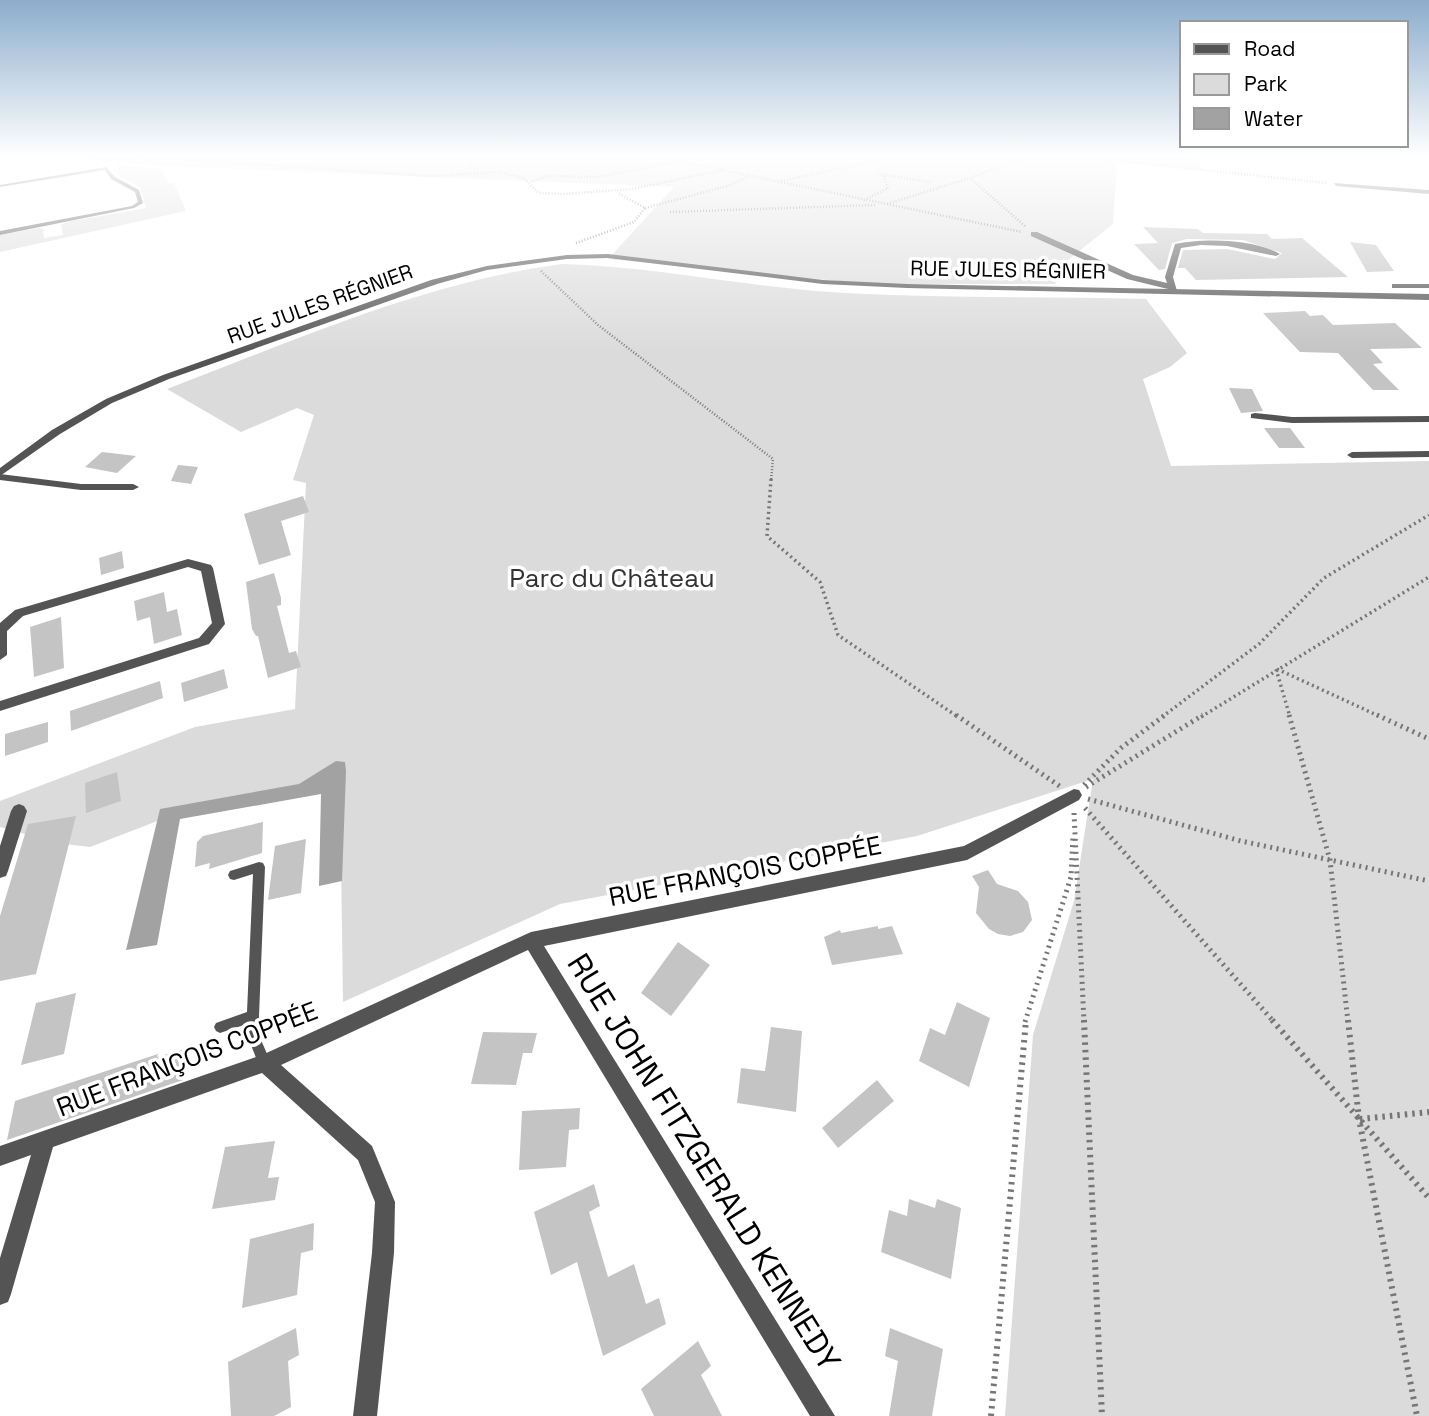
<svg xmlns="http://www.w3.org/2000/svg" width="1429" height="1416" font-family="'Space Grotesk',sans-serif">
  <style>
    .green { fill: #dbdbdb }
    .water { fill: #a2a2a2 }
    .building { fill: #c4c4c4 }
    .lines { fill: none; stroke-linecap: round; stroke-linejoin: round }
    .path-far3 { stroke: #767676; stroke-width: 2.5; stroke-dasharray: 1 2; stroke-linecap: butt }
    .path-far2 { stroke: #767676; stroke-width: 3.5; stroke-dasharray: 2 3.5; stroke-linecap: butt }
    .path-far1 { stroke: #767676; stroke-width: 5; stroke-dasharray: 2 4.5; stroke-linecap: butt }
    .path { stroke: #767676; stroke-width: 6; stroke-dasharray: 2.5 5; stroke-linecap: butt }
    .service { fill: #545454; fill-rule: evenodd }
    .minor { fill: #545454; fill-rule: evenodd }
    .tertiary { fill: #545454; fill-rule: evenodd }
    .labels { text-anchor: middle; stroke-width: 7; stroke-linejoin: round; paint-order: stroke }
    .far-street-label { font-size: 21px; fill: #000; stroke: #fff }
    .park-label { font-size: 26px; fill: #323232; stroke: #fff }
    .street-label { font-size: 26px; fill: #000; stroke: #fff }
    .near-street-label { font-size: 32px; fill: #000; stroke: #fff }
  </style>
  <rect width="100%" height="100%" fill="#fff"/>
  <path class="green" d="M50,156H1195L1204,170L1117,162L1113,224L1063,264L1055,284H870L608,259L674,187L166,166Z
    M116,165L162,169L168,183H174L186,211L0,252V235L39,228L43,229L44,238L63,235L61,225L67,222L146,208L140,187L120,177Z
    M562,264C647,266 731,284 816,291C926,299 1036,296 1146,299L1187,353L1170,367L1143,379L1171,466L1429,461V1416H1005L1033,1035L1074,901L1093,779L917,836L560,904L343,1002L340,786L173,815L90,847L57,843L0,827V801L195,727L295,709L306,483L293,480L314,415L297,408L241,432L167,389C296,340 424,282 562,264Z"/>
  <path class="water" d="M336,761L345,762L346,771L342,881L319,886L321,794L180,819L157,945L126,950L160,809L299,784Z"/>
  <path class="building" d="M1143,227L1198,229L1203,233L1267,234L1272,239L1302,238L1348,277L1196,280L1185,268H1178L1183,250L1227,249L1275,259L1282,253L1243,240L1187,239L1172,243L1165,269L1159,270L1134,244L1158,243Z
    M1350,242L1376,245L1394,271L1367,272Z
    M1305,311L1310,316L1323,315L1333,325L1395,323L1422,348L1370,349L1383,363L1373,364L1399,390H1373L1338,353L1300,352L1263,313Z
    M1229,388L1252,389L1263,411L1241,413Z
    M1264,428H1290L1305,448H1279Z
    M102,452L136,456L117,473L85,467Z
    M178,465L198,467L191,484L171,481Z
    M303,496L309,512L281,521L291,555L259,565L244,514Z
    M122,551L124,568L101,575L99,558Z
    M274,573L281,598V605L277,606L289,653L296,651L301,667L268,678L258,636H256L252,629L246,582Z
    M164,592L167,612L177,609L182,635L154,644L150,617L137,621L134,601Z
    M61,617L64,668L34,677L30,627Z
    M224,669L228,688L184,702L181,683Z
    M160,681L163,698L71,731L70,711Z
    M48,722V742L5,756V734Z
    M117,772L121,801L86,813L85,783Z
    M76,816L36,974L0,981V916L28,824Z
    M263,822L262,853L209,869L210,863L195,867L197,842L203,836Z
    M306,839L301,893L268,900L275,846Z
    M988,870L997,884L1018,891L1028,902L1032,920L1023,932L1010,936L998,934L989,929L976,913L979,887L972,876Z
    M878,926V929L892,926L903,954L832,965L824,937L840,930L841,933Z
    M678,942L710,965L671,1016L641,993Z
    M76,993L64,1054L21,1065L36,1003Z
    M957,1002L990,1018L969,1087L919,1061L930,1028L945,1035Z
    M771,1027L802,1031L796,1112L737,1103L741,1068L765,1071Z
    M483,1032L537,1033L532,1053H523L516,1085L471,1084Z
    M184,1049L183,1080L7,1140L15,1101L158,1054L157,1057Z
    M877,1080L894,1101L838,1148L822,1128Z
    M580,1108L579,1129L569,1130L566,1167L519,1170L522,1111Z
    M275,1141L268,1178L279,1177L275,1200L212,1209L225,1147Z
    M594,1184L600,1206L589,1212L608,1277L634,1264L646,1304L659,1298L666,1324L603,1356L577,1262L551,1275L534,1212Z
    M909,1199L935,1208L937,1199L961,1208L951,1279L881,1252L889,1210L907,1216Z
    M314,1223L313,1250L301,1253L297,1295L242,1308L250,1239Z
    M296,1328L299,1355L288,1361L291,1407L274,1416H231L228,1362Z
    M890,1328L943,1349L932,1416H889L898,1361L885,1356Z
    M698,1341L711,1366L701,1375L722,1416H654L641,1389Z"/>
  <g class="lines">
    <path class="path-far3" d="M136,156L430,176L499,172L523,178L539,193L563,194L632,189L723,170
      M466,156L475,170
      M655,156L1022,232
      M1071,156L1327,183
      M883,175L931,182
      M781,181L898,156
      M531,182L547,176L598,177L680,161L688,156
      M864,200L888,188L883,175L877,173
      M887,204L970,178
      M645,208L727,186L748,177
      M670,212L875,205
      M1025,226L970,178L1028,156
      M576,243L634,222L645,208L618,193
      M541,271L598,325L773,459L771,481"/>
    <path class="path-far2" d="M771,479L767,536L820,582L838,635L958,717
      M1276,669L1290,717
      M1277,669L1381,717
      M1162,717L1259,644L1324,578L1429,515
      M1201,717L1429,577"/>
    <path class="path-far1" d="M956,715L1061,787
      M1289,715L1330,860L1348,1022
      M1377,715L1429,739
      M1084,785L1121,748L1165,715
      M1086,787L1203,715
      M1088,799L1241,841L1429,881
      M1085,808L1274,1022
      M1074,813L1084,1022
      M1025,1022L1071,877L1073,835"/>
    <path class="path" d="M1084,1020L1102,1416
      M1272,1020L1429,1198
      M1348,1020L1359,1119L1417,1416
      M1360,1119L1429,1112
      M991,1416L1026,1020"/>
    <path class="service" d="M106,167L115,177L139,190L143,203L134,208L0,235V231L132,206L138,202L135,192L111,179L105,170L0,187V185Z
      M259,862L263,863L265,867L259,1016L261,1040L271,1063L270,1068L265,1069L260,1068L249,1040L247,1024L220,1033L216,1031L214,1027L216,1023L247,1012L253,874L234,880L230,879L228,875L230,871Z"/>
    <path class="minor" d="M1334,183L1429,190V194L1336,186Z
      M1031,232H1037L1133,275L1167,283L1165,277L1175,244C1204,238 1254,239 1280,254L1276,256L1227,246L1201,245L1181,248L1173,277L1177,291L1173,294L1168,289L1127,279L1031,236Z
      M1255,413L1292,417L1429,416V422L1292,423L1251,418V414Z
      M1429,451V457L1352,458L1347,455L1352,452Z
      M0,474L81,484H133L139,487L133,490H81L0,480Z
      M188,559L211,565L213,568L225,624L209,644L0,711V701L199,638L212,623L201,571L188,567L23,616L7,631V655L0,660V623L15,610Z
      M1074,789L1079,790L1082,795L1079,800L967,860L544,946L835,1416H810L528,950L281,1065L372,1146L395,1202L394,1253L377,1416H353L372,1253L375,1202L358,1160L262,1073L53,1147L11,1294L8,1302L0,1305V1258L31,1155L0,1166V1146L262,1055L531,932L964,846Z
      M19,804L24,806L27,811L8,871L6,876L0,878V846L11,811L14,806Z"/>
    <path class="tertiary" d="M608,254L823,280L907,284L1429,294V300L907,288L823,284L608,258L567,259L487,270L437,284L169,379L112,403L60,434L0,476V468L52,430L106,399L163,375L431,280L487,266L567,255Z
      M1392,284H1429V288H1392Z"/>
  </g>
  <linearGradient id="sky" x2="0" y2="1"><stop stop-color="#8cadcc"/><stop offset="0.44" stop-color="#fff"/><stop offset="1" stop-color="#fff" stop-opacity="0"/></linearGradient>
  <rect width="1429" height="354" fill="url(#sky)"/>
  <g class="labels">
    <g class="far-street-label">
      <text transform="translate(1008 270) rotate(1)" y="7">RUE JULES RÉGNIER</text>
      <text transform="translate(320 304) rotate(-20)" y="7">RUE JULES RÉGNIER</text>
    </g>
    <g class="park-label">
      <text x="612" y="587">Parc du Château</text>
    </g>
    <g class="street-label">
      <text transform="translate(745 871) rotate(-11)" y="9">RUE FRANÇOIS COPPÉE</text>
      <text transform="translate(187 1059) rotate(-21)" y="9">RUE FRANÇOIS COPPÉE</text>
    </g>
    <g class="near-street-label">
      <text transform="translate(704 1162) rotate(58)" y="11">RUE JOHN FITZGERALD KENNEDY</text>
    </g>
  </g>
  <rect x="1180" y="21" width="228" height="126" fill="#ffffff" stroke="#999999" stroke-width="2"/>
  <rect x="1194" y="44" width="35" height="10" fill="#545454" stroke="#999999" stroke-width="2"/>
  <text x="1244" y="56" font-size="21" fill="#000000">Road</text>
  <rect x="1194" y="74" width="35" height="21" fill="#dbdbdb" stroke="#999999" stroke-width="2"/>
  <text x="1244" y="91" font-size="21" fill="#000000">Park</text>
  <rect x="1194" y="108" width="35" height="21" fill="#a2a2a2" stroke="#999999" stroke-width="2"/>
  <text x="1244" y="126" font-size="21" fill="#000000">Water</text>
</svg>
